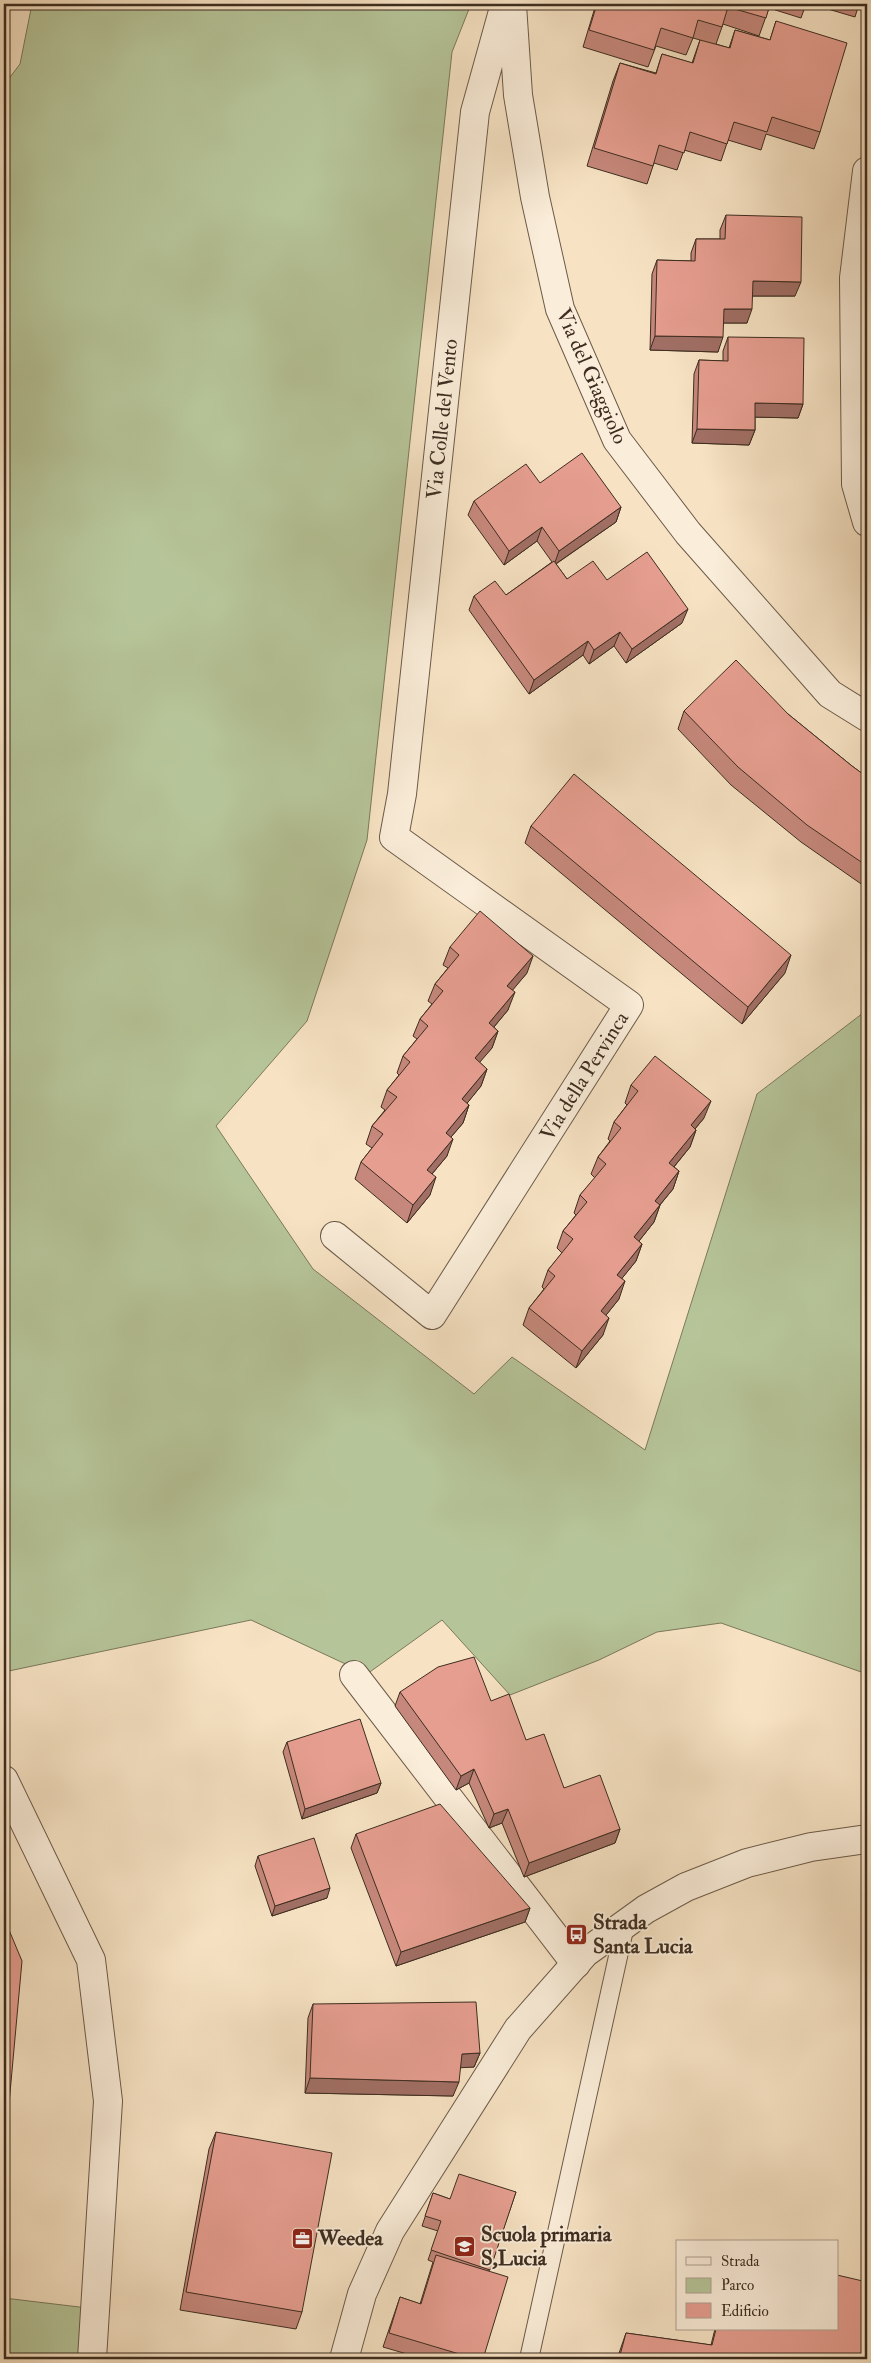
<svg xmlns="http://www.w3.org/2000/svg" width="871" height="2363" font-family="'IM FELL Double Pica',serif">
  <style>
    .green { fill: #b6c599; stroke: #7a795c }
    .lines { fill: none; stroke-linecap: round; stroke-linejoin: round }
    .service-casing { stroke: #6c5a49; stroke-width: 20 }
    .minor-casing { stroke: #6c5a49; stroke-width: 30 }
    .tertiary-casing { stroke: #6c5a49; stroke-width: 30 }
    .service { stroke: #faedd9; stroke-width: 18 }
    .minor { stroke: #faedd9; stroke-width: 28 }
    .tertiary { stroke: #faedd9; stroke-width: 28 }
    .wall { fill: #c6887c; stroke: #3d2d20 }
    .shaded-wall { fill: #a16f65; stroke: #3d2d20 }
    .building { fill: #e69e90; stroke: #3d2d20 }
    .labels { text-anchor: middle; stroke-width: 4; stroke-linejoin: round; paint-order: stroke }
    .street-label { font-size: 21px; fill: #3d2d20; stroke: #faedd9 }
    .poi-label { font-size: 21px; font-weight: bold; fill: #3d2d20; stroke: #faedd9; text-anchor: start }
  </style>
  <rect width="100%" height="100%" fill="#f7e3c4"/>
  <filter id="stains"><feTurbulence type="fractalNoise" baseFrequency=".004" numOctaves="4"/><feColorMatrix values="0 0 0 0 .2 0 0 0 0 .09 0 0 0 0 .02 0 0 0 .5 -.17"/></filter>
  <radialGradient id="worn" r=".72"><stop offset=".6" stop-color="#630" stop-opacity="0"/><stop offset="1" stop-color="#630" stop-opacity=".3"/></radialGradient>
  <path class="green" d="M32,4H471L452,52L367,840L307,1021L216,1126L313,1269L474,1394L512,1357L645,1450L757,1094L867,1010V1674L721,1623L657,1632L599,1660L510,1695L442,1620L367,1674L251,1620L4,1672V85L20,64Z
    M4,2298L96,2309L92,2359H4Z"/>
  <g class="lines">
    <defs>
      <path id="service" d="M529,2359L625,1925"/>
      <path id="minor" d="M512,5L518,95L535,197L560,309L617,440L688,533L830,694L867,717
        M867,171L854,278L856,484L867,522
        M335,1236L432,1315L629,1005L394,837L402,794L475,112L505,4
        M354,1675L576,1964
        M4,1780L91,1960L108,2101L92,2359"/>
      <path id="tertiary" d="M344,2359L362,2294L390,2231L518,2029L585,1953L646,1909L686,1887L747,1863L811,1847L867,1839"/>
    </defs>
    <use href="#service" class="service-casing"/>
    <use href="#minor" class="minor-casing"/>
    <use href="#tertiary" class="tertiary-casing"/>
    <use href="#service" class="service"/>
    <use href="#minor" class="minor"/>
    <use href="#tertiary" class="tertiary"/>
  </g>
  <path class="wall" d="M596,4H806L801,18L769,8L759,36L723,24L716,44L729,48L735,30L770,40L776,21L820,132L814,149L766,134L761,150L728,140L721,161L684,150L677,170L654,163L647,184L587,166L613,81L620,63L656,73L662,54L692,63L700,40L693,38L686,55L656,46L648,67L583,47Z
    M811,4H859L855,17Z
    M726,215L795,296H752L747,323H723L718,352L650,350L652,274L657,260L691,261V253L696,239H720V230Z
    M728,337L803,404L798,418L755,417V430L749,445L692,443L694,374L699,360L723,361V351Z
    M540,483L621,507L616,522L556,564L567,579L607,580L682,623L626,663L614,646L589,664L583,655L529,694L469,610L474,596L506,595L552,562L537,541L504,565L468,515L474,501Z
    M684,711L788,714L852,766L867,777V888L801,842L731,785L678,729Z
    M531,826L785,973L742,1024L525,843Z
    M450,947L527,973L512,990L508,1010L494,1027L498,1031L492,1048L479,1062L487,1069L481,1086L467,1103L469,1105L463,1123L451,1137L447,1156L432,1174L430,1195L407,1223L355,1179L361,1162L372,1148L366,1144L372,1126L385,1110L381,1107L387,1090L399,1075L397,1073L403,1056L417,1039L413,1036L420,1019L432,1004L428,1001L435,984L448,968L443,965Z
    M631,1085L704,1118L695,1129L696,1130L690,1147L674,1167L679,1171L673,1189L660,1205L654,1222L639,1241L642,1244L636,1261L622,1278L619,1299L606,1315L603,1335L576,1368L523,1325L529,1308L544,1289L542,1287L548,1270L562,1253L557,1248L563,1231L576,1215L574,1213L580,1195L595,1178L591,1174L598,1157L610,1141L608,1139L614,1122L627,1105L625,1103Z
    M400,1692L526,1740L564,1788L620,1829L615,1843L524,1877L502,1823L489,1828L469,1783L456,1790L395,1706Z
    M287,1742L381,1783L377,1793L302,1819L283,1752Z
    M356,1834L530,1908L525,1922L396,1966L351,1848Z
    M258,1856L327,1898L272,1916L255,1866Z
    M313,2004L480,2053L474,2067H460L453,2096L305,2093L308,2018Z
    M216,2132L302,2312L296,2329L180,2310L209,2149Z
    M516,2192L489,2271L483,2359H424L383,2347L400,2297L420,2304L433,2262L428,2260L438,2231L422,2226L433,2193L450,2199Z
    M715,2329H837L867,2359H617L626,2333L711,2345Z"/>
  <path class="shaded-wall" d="M753,281L801,282L795,296H748Z
    M724,309H752L747,323H719Z
    M655,336L723,337L718,352L650,350Z
    M755,403L803,404L798,418L750,417Z
    M697,429L755,430L749,445L692,443Z
    M621,507L616,522L554,565L559,551Z
    M542,527L537,541L504,565L509,551Z
    M688,609L682,623L626,663L632,649Z
    M620,632L614,646L589,664L594,650Z
    M588,641L583,655L529,694L534,680Z
    M791,955L785,973L742,1024L748,1007Z
    M533,956L527,973L501,1004L507,986Z
    M515,992L508,1010L483,1040L489,1023Z
    M498,1031L492,1048L468,1076L475,1058Z
    M487,1069L481,1086L456,1117L462,1099Z
    M711,1101L704,1118L684,1142L691,1125Z
    M469,1105L463,1123L440,1150L446,1133Z
    M696,1130L690,1147L663,1180L669,1163Z
    M453,1139L447,1156L421,1187L427,1170Z
    M679,1171L673,1189L649,1218L655,1201Z
    M436,1177L430,1195L407,1223L413,1205Z
    M660,1205L654,1222L628,1255L634,1237Z
    M642,1244L636,1261L611,1292L617,1275Z
    M625,1281L619,1299L595,1329L601,1311Z
    M609,1318L603,1335L576,1368L582,1351Z
    M474,1769L469,1783L456,1790L461,1776Z
    M381,1783L377,1793L302,1819L305,1809Z
    M508,1809L502,1823L489,1828L494,1814Z
    M620,1829L615,1843L524,1877L529,1863Z
    M330,1888L327,1898L272,1916L275,1906Z
    M530,1908L525,1922L396,1966L401,1952Z
    M480,2053L474,2067L456,2068L462,2054Z
    M310,2078L459,2082L453,2096L305,2093Z"/>
  <path class="building" d="M597,4H770L766,18L728,7L722,27L698,20L693,38L661,28L654,50L589,30Z
    M776,21L847,43L820,132L772,117L767,132L734,122L727,144L690,132L684,153L659,145L653,166L594,148L620,63L656,74L662,54L693,63L700,40L730,48L735,30L770,40Z
    M726,215L802,217L801,282L753,281L752,309H724L723,337L655,336L657,260L695,261L696,239H725Z
    M728,337L804,338L803,404L755,403V430L697,429L699,360L728,361Z
    M582,453L621,507L559,551L542,527L509,551L474,501L526,464L540,483Z
    M647,552L688,609L632,649L620,632L594,650L588,641L534,680L474,596L495,581L506,595L554,561L567,579L593,561L607,580Z
    M736,660L788,714L852,766L867,777V866L807,825L738,767L684,711Z
    M574,774L791,955L748,1007L531,826Z
    M480,911L533,956L507,986L515,992L489,1023L498,1031L475,1058L487,1069L462,1099L469,1105L446,1133L453,1139L427,1170L436,1177L413,1205L361,1162L383,1134L372,1126L397,1097L387,1090L410,1062L403,1056L428,1026L420,1019L443,991L435,984L459,955L450,947Z
    M655,1056L711,1101L691,1125L696,1130L669,1163L679,1171L655,1201L660,1205L634,1237L642,1244L617,1275L625,1281L601,1311L609,1318L582,1351L529,1308L555,1276L548,1270L573,1239L563,1231L587,1202L580,1195L606,1164L598,1157L621,1128L614,1122L638,1091L631,1085Z
    M474,1657L491,1701L509,1694L526,1740L544,1734L564,1788L600,1775L620,1829L529,1863L508,1809L494,1814L474,1769L461,1776L400,1692L438,1667Z
    M360,1719L381,1783L305,1809L287,1742Z
    M440,1804L530,1908L401,1952L356,1834Z
    M314,1838L330,1888L275,1906L258,1856Z
    M4,1918L22,1961L4,2159Z
    M476,2002L480,2053L462,2054L459,2082L310,2078L313,2004Z
    M216,2132L332,2153L302,2312L186,2292Z
    M459,2174L516,2192L490,2270L431,2250L441,2221L425,2216L433,2193L450,2199Z
    M436,2255L508,2277L483,2359H476L389,2333L400,2297L421,2304Z
    M837,2275L867,2282V2359H619L626,2333L712,2345L716,2329H837Z"/>
  <defs>
    <symbol id="bus-square" viewBox="-11 -11 22 22"><rect x="-9" y="-9" width="18" height="18" rx="4" fill="#8f2418" stroke="#faedd9"/><path d="M-5-6H5V4H4V6H2V4H-2V6H-4V4H-5ZM-3.5-4V0h7V-4ZM-3.5 1.2v1.5H-2V1.2ZM2 1.2v1.5H3.5V1.2Z" fill="#fff"/></symbol>
    <symbol id="office-square" viewBox="-11 -11 22 22"><rect x="-9" y="-9" width="18" height="18" rx="4" fill="#8f2418" stroke="#faedd9"/><path d="M-6-3h4V-5.5h4V-3h4V5H-6ZM-1-4.5V-3h2v-1.5ZM-6 0V1H6V0Z" fill="#fff"/></symbol>
    <symbol id="school-square" viewBox="-11 -11 22 22"><rect x="-9" y="-9" width="18" height="18" rx="4" fill="#8f2418" stroke="#faedd9"/><path d="M0-5L7-2L0 1L-7-2ZM-4 1L0 2.5L4 1V4Q0 6-4 4Z" fill="#fff"/></symbol>
  </defs>
  <g fill-rule="evenodd">
    <use href="#bus-square" x="564" y="1922" width="25" height="25"/>
    <use href="#office-square" x="290" y="2226" width="25" height="25"/>
    <use href="#school-square" x="452" y="2234" width="25" height="25"/>
  </g>
  <g class="labels">
    <g class="street-label">
      <text transform="translate(592 376) rotate(66)" y="7">Via del Giaggiolo</text>
      <text transform="translate(442 419) rotate(-84)" y="7">Via Colle del Vento</text>
      <text transform="translate(584 1076) rotate(-58)" y="7">Via della Pervinca</text>
    </g>
    <g class="poi-label">
      <text x="593" y="1929">Strada<tspan x="593" dy="24">Santa Lucia</tspan></text>
      <text x="481" y="2241">Scuola primaria<tspan x="481" dy="24">S,Lucia</tspan></text>
      <text x="318" y="2245">Weedea</text>
    </g>
  </g>
  <rect width="871" height="2363" fill="none" stroke="#f7e3c4" stroke-width="20"/>
  <rect x="5" y="5" width="861" height="2353" fill="none" stroke="#3d2d20" stroke-width="2.5"/>
  <rect x="10" y="10" width="851" height="2343" fill="none" stroke="#3d2d20"/>
  <rect x="676" y="2240" width="162" height="90" fill="#faedd9" stroke="#aea08f"/>
  <rect x="686" y="2257" width="25" height="8" fill="#faedd9" stroke="#aea08f"/>
  <text x="721" y="2266" font-size="15" fill="#3d2d20">Strada</text>
  <rect x="686" y="2278" width="25" height="15" fill="#b6c599" stroke="#aea08f"/>
  <text x="721" y="2290" font-size="15" fill="#3d2d20">Parco</text>
  <rect x="686" y="2303" width="25" height="15" fill="#e69e90" stroke="#aea08f"/>
  <text x="721" y="2316" font-size="15" fill="#3d2d20">Edificio</text>
  <rect width="100%" height="100%" filter="url(#stains)"/>
  <rect width="100%" height="100%" fill="url(#worn)"/>
</svg>
